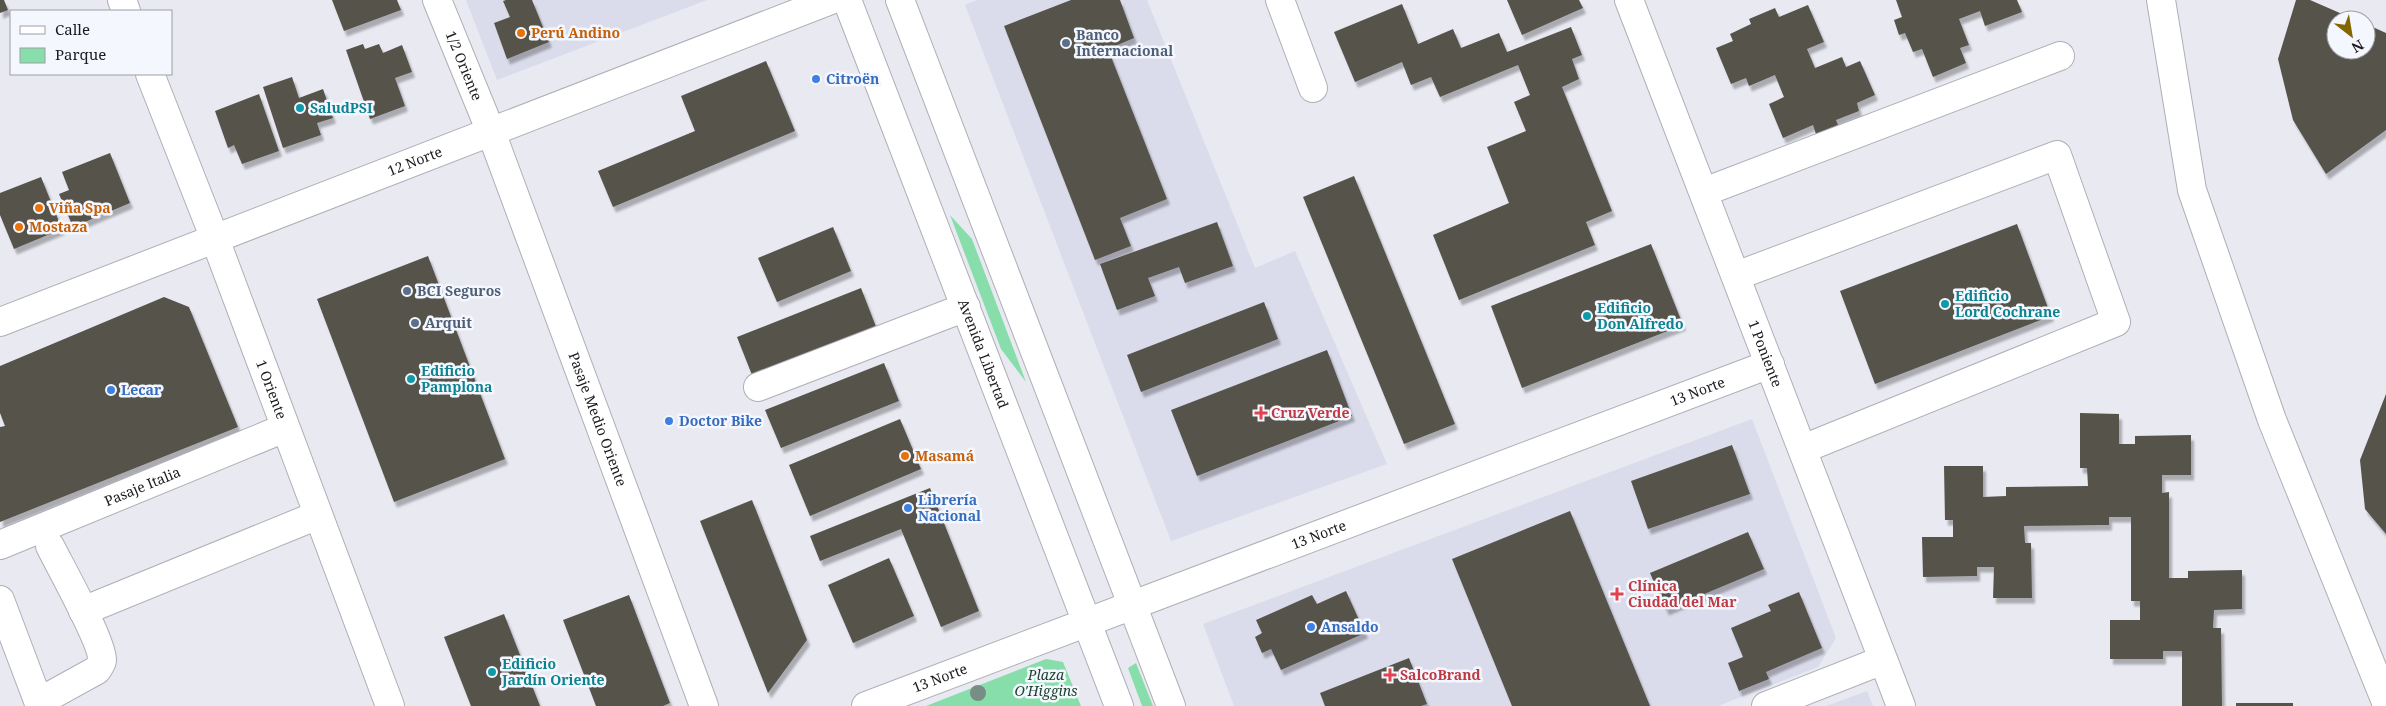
<svg xmlns="http://www.w3.org/2000/svg" width="2386" height="706" font-family="'Noto Serif',serif">
  <style>
    .built { fill: #dadceb }
    .green { fill: #88deab }
    .building { fill: #56524c; filter: url(#shadow) }
    .lines { fill: none; stroke-linecap: round; stroke-linejoin: round }
    .minor-casing { stroke: #aeafb7; stroke-width: 30 }
    .major-casing { stroke: #aeafb7; stroke-width: 30 }
    .minor { stroke: #fff; stroke-width: 28 }
    .major { stroke: #fff; stroke-width: 28 }
    .tree { fill: #778d85 }
    .food-dot { fill: #e8710a; stroke: #f5f7ff; stroke-width: 2 }
    .service-dot { fill: #5c6f8a; stroke: #f5f7ff; stroke-width: 2 }
    .shop-dot { fill: #3f7fe0; stroke: #f5f7ff; stroke-width: 2 }
    .culture-dot { fill: #0f9aa8; stroke: #f5f7ff; stroke-width: 2 }
    .health-dot { fill: #e0444e; stroke: #f5f7ff; stroke-width: 2 }
    .labels { text-anchor: middle; stroke-width: 5; stroke-linejoin: round; paint-order: stroke }
    .food-label { font-size: 14px; font-weight: bold; fill: #c56008; stroke: #f5f7ff; text-anchor: start }
    .service-label { font-size: 14px; font-weight: bold; fill: #4e5e75; stroke: #f5f7ff; text-anchor: start }
    .street-label { font-size: 14px; fill: #1b1b1e; stroke: #f5f7ff }
    .shop-label { font-size: 14px; font-weight: bold; fill: #366cbe; stroke: #f5f7ff; text-anchor: start }
    .culture-label { font-size: 14px; font-weight: bold; fill: #0d838f; stroke: #f5f7ff; text-anchor: start }
    .health-label { font-size: 14px; font-weight: bold; fill: #be3a42; stroke: #f5f7ff; text-anchor: start }
    .park-label { font-size: 14px; font-style: italic; fill: #1a422c; stroke: #f5f7ff }
  </style>
  <defs>
    <filter id="shadow"><feDropShadow dx="3" dy="5.5" stdDeviation="1" flood-color="#0004"/></filter>
  </defs>
  <rect width="100%" height="100%" fill="#e8e9f1"/>
  <path class="built" d="M466,0H707L497,80Z
    M977,0H1147L1255,268L1295,251L1387,464L1171,541L965,5Z
    M1752,419L1836,638L1818,667L1718,706H1234L1203,624Z
    M1867,691L1873,706H1826Z"/>
  <path class="green" d="M950,215L972,239L1026,382L1001,349Z
    M1046,659L1063,662L1081,706H926Z
    M1136,663L1153,706H1142L1128,668Z"/>
  <path class="building" d="M0,0H4L8,10L0,13Z
    M332,0H397L401,10L344,31Z
    M506,0H532L549,42L507,59L494,23L510,17L503,1Z
    M1071,0H1120L1134,38L1108,49L1167,199L1120,218L1131,246L1095,260L1004,26Z
    M1507,0H1579L1583,8L1522,35Z
    M1896,0H2017L2022,12L1985,26L1980,11L1959,19L1969,45L1960,48L1966,63L1933,77L1922,49L1913,52L1905,33L1899,35L1894,20L1902,17Z
    M2296,0H2310L2356,20H2336V50H2366V24L2386,33V130L2326,174L2293,120L2278,59Z
    M1402,4L1418,44L1453,29L1461,48L1499,33L1507,52L1571,27L1582,55L1572,59L1579,79L1562,87L1612,211L1586,222L1595,245L1459,300L1433,235L1509,203L1487,147L1526,131L1514,102L1530,95L1518,65L1440,97L1431,77L1411,85L1402,62L1355,82L1334,32Z
    M1808,5L1824,42L1807,49L1815,68L1842,57L1846,67L1860,61L1875,95L1857,103L1859,111L1836,120L1838,125L1816,134L1813,125L1783,138L1769,104L1784,97L1775,75L1749,86L1746,78L1731,84L1716,48L1733,41L1730,34L1751,24L1749,19L1775,8L1779,17Z
    M363,44L365,49L379,44L383,53L402,45L412,72L395,78L405,106L370,119L346,50Z
    M766,61L795,131L613,207L598,171L695,131L681,96Z
    M292,77L299,98L323,89L333,118L317,123L321,135L283,148L263,87Z
    M259,94L279,151L242,164L234,145L228,148L215,111Z
    M110,153L130,203L73,227L59,194L69,190L62,172Z
    M1354,176L1455,424L1404,444L1303,197Z
    M41,177L62,229L14,249L0,215V193Z
    M1217,222L1233,266L1185,283L1179,267L1148,278L1155,296L1117,310L1100,264Z
    M2017,224L2051,316L1875,384L1840,291Z
    M833,227L851,271L777,302L758,258Z
    M1651,244L1683,325L1522,388L1491,306Z
    M428,256L505,459L394,502L317,299Z
    M861,288L878,332L754,380L737,337Z
    M164,297L189,307L238,427L0,522V427L5,426L0,413V366Z
    M1264,302L1278,339L1141,392L1127,355Z
    M1327,350L1352,416L1197,476L1171,410Z
    M884,363L899,401L781,448L765,410Z
    M2386,394V534L2365,509L2360,460Z
    M2080,413L2119,414V444H2135V436L2191,435V475H2162V493L2169,492V578H2188V571L2242,570V609L2214,610L2213,628H2221L2222,706H2182V651H2163V659H2110V620H2140V601H2131V517H2109V525L2024,526L2025,543H2031L2032,598H1993L1994,567H1977V576L1923,577L1922,537H1953V520H1945L1944,466H1983V497L2006,496V487L2088,486L2087,468H2080Z
    M900,419L921,469L810,516L789,465Z
    M1732,445L1750,494L1648,529L1631,481Z
    M930,488L979,611L941,627L901,529L820,561L810,536Z
    M752,500L807,640L768,693L700,521Z
    M1570,511L1650,706H1512L1452,559Z
    M1748,532L1764,569L1666,610L1650,573Z
    M889,558L914,616L853,643L828,585Z
    M1346,591L1365,633L1281,670L1271,649L1262,653L1255,637L1262,633L1256,620L1312,595L1317,604Z
    M1799,592L1822,648L1766,672L1769,679L1739,691L1728,663L1743,657L1731,628L1771,611L1768,605Z
    M629,595L670,703L663,706H596L563,620Z
    M504,614L540,706H471L444,637Z
    M1409,658L1427,704L1421,706H1325L1320,693Z
    M2236,703H2293V706H2236Z"/>
  <g class="lines">
    <defs>
      <g id="minor">
        <path d="M122,0L126,11"/>
        <path id="s1" d="M437,0L491,132L704,706"/>
        <path d="M1280,0L1313,88"/>
        <path id="s2" d="M1629,0L1901,706"/>
        <path d="M2161,0L2192,190L2272,420L2386,702"/>
        <path id="s3" d="M150,74L215,239L390,706"/>
        <path d="M1704,192L2060,56"/>
        <path d="M1736,276L2057,155L2116,322L1803,449"/>
        <path id="s4" d="M0,322L831,0"/>
        <path d="M758,387L966,307"/>
        <path id="s5" d="M0,545L285,428"/>
        <path d="M0,600L40,706"/>
        <path d="M83,611L318,515"/>
        <path d="M39,702L97,670C99,667 102,663 102,660C103,643 60,566 50,546"/>
        <path id="s6" d="M866,706L1770,364"/>
        <path d="M1766,706L1883,660"/>
      </g>
      <g id="major">
        <path id="s7" d="M847,0L1119,706"/>
        <path d="M900,0L1171,706"/>
      </g>
    </defs>
    <use href="#minor" class="minor-casing"/>
    <use href="#major" class="major-casing"/>
    <use href="#minor" class="minor"/>
    <use href="#major" class="major"/>
  </g>
  <circle class="tree" cx="978" cy="693" r="8"/>
  <g class="food-dot">
    <circle cx="521" cy="33" r="5"/>
    <circle cx="39" cy="208" r="5"/>
    <circle cx="19" cy="227" r="5"/>
    <circle cx="905" cy="456" r="5"/>
  </g>
  <g class="service-dot">
    <circle cx="1066" cy="43" r="5"/>
    <circle cx="407" cy="291" r="5"/>
    <circle cx="415" cy="323" r="5"/>
  </g>
  <g class="shop-dot">
    <circle cx="816" cy="79" r="5"/>
    <circle cx="111" cy="390" r="5"/>
    <circle cx="669" cy="421" r="5"/>
    <circle cx="908" cy="508" r="5"/>
    <circle cx="1311" cy="627" r="5"/>
  </g>
  <g class="culture-dot">
    <circle cx="300" cy="108" r="5"/>
    <circle cx="1945" cy="304" r="5"/>
    <circle cx="1587" cy="316" r="5"/>
    <circle cx="411" cy="379" r="5"/>
    <circle cx="492" cy="672" r="5"/>
  </g>
  <g class="health-dot">
    <path d="M1258.5 405.5h5v5h5v5h-5v5h-5v-5h-5v-5h5z"/>
    <path d="M1614.5 586.5h5v5h5v5h-5v5h-5v-5h-5v-5h5z"/>
    <path d="M1387.5 667.5h5v5h5v5h-5v5h-5v-5h-5v-5h5z"/>
  </g>
  <g class="labels">
    <g class="food-label">
      <text x="531" y="38">Perú Andino</text>
      <text x="49" y="213">Viña Spa</text>
      <text x="29" y="232">Mostaza</text>
      <text x="915" y="461">Masamá</text>
    </g>
    <g class="service-label">
      <text x="1076" y="40">Banco<tspan x="1076" dy="16">Internacional</tspan></text>
      <text x="417" y="296">BCI Seguros</text>
      <text x="425" y="328">Arquit</text>
    </g>
    <g class="street-label">
      <text dy="5" stroke="none"><textPath href="#s1" startOffset="71">1/2 Oriente</textPath></text>
      <text dy="5" stroke="none"><textPath href="#s4" startOffset="445">12 Norte</textPath></text>
      <text dy="5" stroke="none"><textPath href="#s7" startOffset="379">Avenida Libertad</textPath></text>
      <text dy="5" stroke="none"><textPath href="#s2" startOffset="379">1 Poniente</textPath></text>
      <text dy="5" stroke="none"><textPath href="#s3" startOffset="338">1 Oriente</textPath></text>
      <text dy="5" stroke="none"><textPath href="#s6" startOffset="889">13 Norte</textPath></text>
      <text dy="5" stroke="none"><textPath href="#s1" startOffset="449">Pasaje Medio Oriente</textPath></text>
      <text dy="5" stroke="none"><textPath href="#s5" startOffset="154">Pasaje Italia</textPath></text>
      <text dy="5" stroke="none"><textPath href="#s6" startOffset="484">13 Norte</textPath></text>
      <text dy="5" stroke="none"><textPath href="#s6" startOffset="79">13 Norte</textPath></text>
    </g>
    <g class="shop-label">
      <text x="826" y="84">Citroën</text>
      <text x="121" y="395">Lecar</text>
      <text x="679" y="426">Doctor Bike</text>
      <text x="918" y="505">Librería<tspan x="918" dy="16">Nacional</tspan></text>
      <text x="1321" y="632">Ansaldo</text>
    </g>
    <g class="culture-label">
      <text x="310" y="113">SaludPSI</text>
      <text x="1955" y="301">Edificio<tspan x="1955" dy="16">Lord Cochrane</tspan></text>
      <text x="1597" y="313">Edificio<tspan x="1597" dy="16">Don Alfredo</tspan></text>
      <text x="421" y="376">Edificio<tspan x="421" dy="16">Pamplona</tspan></text>
      <text x="502" y="669">Edificio<tspan x="502" dy="16">Jardín Oriente</tspan></text>
    </g>
    <g class="health-label">
      <text x="1271" y="418">Cruz Verde</text>
      <text x="1628" y="591">Clínica<tspan x="1628" dy="16">Ciudad del Mar</tspan></text>
      <text x="1400" y="680">SalcoBrand</text>
    </g>
    <g class="park-label">
      <text x="1046" y="680">Plaza<tspan x="1046" dy="16">O'Higgins</tspan></text>
    </g>
  </g>
  <rect x="10" y="10" width="162" height="65" fill="#f5f7ff" stroke="#9e9fa5"/>
  <rect x="20" y="26" width="25" height="8" fill="#ffffff" stroke="#9e9fa5"/>
  <text x="55" y="35" font-size="15" fill="#1b1b1e">Calle</text>
  <rect x="20" y="48" width="25" height="15" fill="#88deab" stroke="#9e9fa5"/>
  <text x="55" y="60" font-size="15" fill="#1b1b1e">Parque</text>
  <g transform="translate(2351 35) rotate(149)"><circle r="24" fill="#f5f7ff" stroke="#9e9fa5"/>
  <path d="M0-4L9 19L0 12L-9 19Z" fill="#846600"/>
  <text y="-8" font-size="14" font-weight="bold" text-anchor="middle" fill="#1b1b1e">N</text>
  </g>
</svg>
